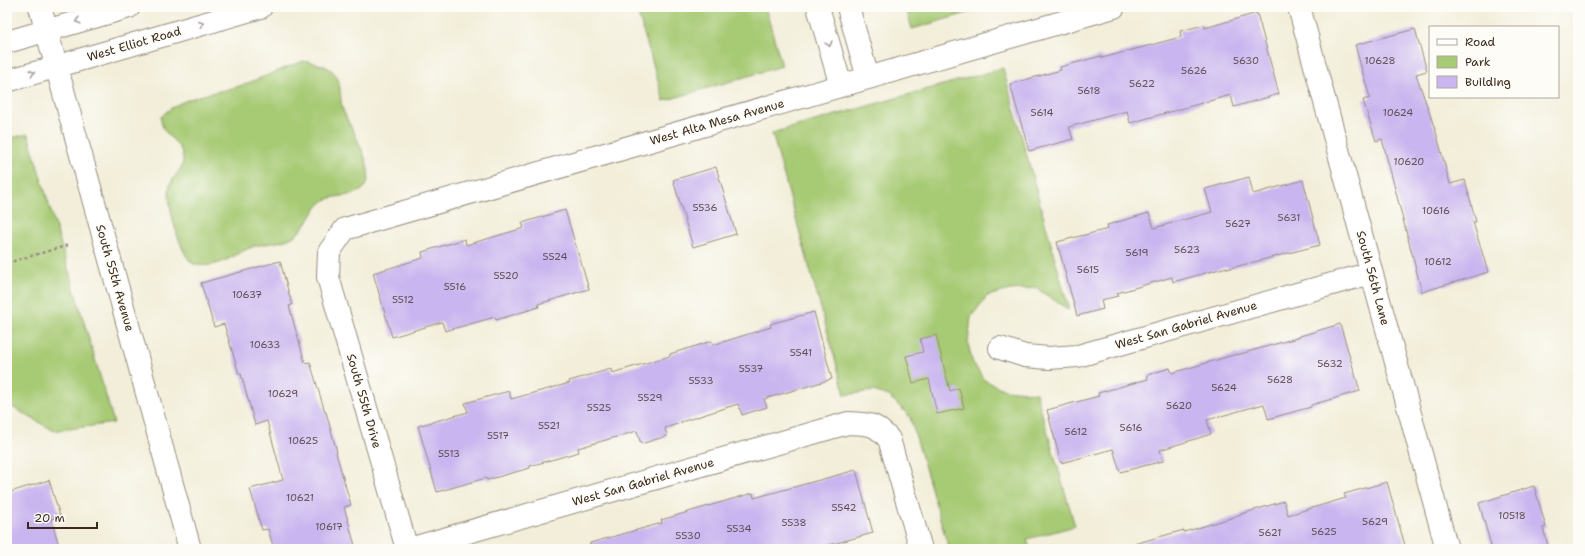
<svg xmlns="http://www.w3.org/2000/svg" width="1585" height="556" font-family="'Shantell Sans',sans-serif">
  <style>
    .green { fill: #a7ca74; stroke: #717a49 }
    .building { fill: #c9b5ef }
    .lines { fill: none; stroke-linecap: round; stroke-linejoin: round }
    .street-casing { stroke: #968c7c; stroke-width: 24 }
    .secondary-casing { stroke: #968c7c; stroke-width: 24 }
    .path { stroke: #968c7c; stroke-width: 2.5; stroke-dasharray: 3 3; stroke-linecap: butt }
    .street { stroke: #fff; stroke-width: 22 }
    .secondary { stroke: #fff; stroke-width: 22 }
    .oneway { stroke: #a79f9a }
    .labels { text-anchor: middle; stroke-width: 4; stroke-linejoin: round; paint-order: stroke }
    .number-label { font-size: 10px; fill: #5e4d52 }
    .street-label { font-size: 12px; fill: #3b2a1e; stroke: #fdfcf7 }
  </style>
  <rect width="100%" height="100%" fill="#fdfcf7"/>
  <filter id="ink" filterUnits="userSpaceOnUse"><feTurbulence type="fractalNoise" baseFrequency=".025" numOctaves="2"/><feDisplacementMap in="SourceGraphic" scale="8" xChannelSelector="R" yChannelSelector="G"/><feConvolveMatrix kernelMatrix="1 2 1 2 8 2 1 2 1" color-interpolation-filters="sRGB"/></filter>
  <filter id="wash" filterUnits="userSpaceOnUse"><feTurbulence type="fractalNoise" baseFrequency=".012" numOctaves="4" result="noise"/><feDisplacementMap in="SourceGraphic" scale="16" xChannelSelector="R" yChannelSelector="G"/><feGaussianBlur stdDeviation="0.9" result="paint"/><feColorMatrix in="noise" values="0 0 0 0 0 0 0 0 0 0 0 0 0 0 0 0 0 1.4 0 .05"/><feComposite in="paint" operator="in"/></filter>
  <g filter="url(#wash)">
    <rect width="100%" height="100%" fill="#f2eed9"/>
    <path class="green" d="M636,7H765L782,66L664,101Z
      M906,7H988L912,29Z
      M303,61C315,63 328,64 336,75C342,85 339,99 343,110C349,127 380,172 364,188C353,200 332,192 320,204C312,213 307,225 298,233C287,244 266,242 252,247C238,252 226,263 211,265C205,266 195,266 191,262C179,250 168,207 169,190C169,180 182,171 183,161C184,140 160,138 161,117C181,95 215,94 243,85C263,77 283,69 303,61Z
      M1003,68L1069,310L1036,288L1010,290L987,296L971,317L968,343L972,361L984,380L1005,390L1036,393L1075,526L1027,539L1030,549H949L910,417L889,396L873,391L845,395L772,133Z
      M28,134L114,423L54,431L7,404V139Z"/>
    <g id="blocks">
      <path class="building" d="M1257,13L1279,94L1234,107L1231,95L1130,123L1127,111L1069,127L1073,139L1029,151L1010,84L1061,70L1060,67L1101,56L1102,58L1181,37L1180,31L1204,25L1205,28Z
        M1415,29L1427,71L1416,74L1436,132L1450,184L1465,180L1476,222H1473L1488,272L1422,292L1382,139L1376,141L1363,100L1370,98L1355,45Z
        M716,167L736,234L693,247L673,180Z
        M1249,177L1253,194L1303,180L1320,245L1227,269V267L1173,282L1172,277L1117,293L1118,296L1101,300L1103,309L1077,316L1057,242L1108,229L1107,225L1149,213L1154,228L1212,212L1205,189Z
        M565,210L589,289L538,304L539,307L496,320L495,317L445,331L442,322L392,337L373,273L423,258L422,252L465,239L466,245L524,228L522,223Z
        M280,261L292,305L289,306L305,363L310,362L325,412H326L337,452L336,453L351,505L344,507L356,549H274L268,529L262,530L250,489L283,480L267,421L255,425L241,374H239L224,324L214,327L201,283Z
        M814,312L832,379L764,399L767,407L742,415L738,404L681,422V423L665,428L667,436L641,444L637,431L578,448L579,452L530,466V468L487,480L486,478L437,492L418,426L468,412L465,403L509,391L511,399L570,383L569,381L611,369L612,373L670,356V354L712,341L713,345L771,327L770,324Z
        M1340,324L1360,391L1311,405V407L1268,419L1264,404L1207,420L1211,434L1160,450L1163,461L1120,472L1113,449L1061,463L1047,410L1099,396L1098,393L1148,379L1147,375L1170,368L1172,373L1237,354V355L1300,337V336Z
        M936,335L950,391L959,388L964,408L937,414L929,379L913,383L906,356L923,352L920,339Z
        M856,470L873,533L815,549H590V543L662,523L661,520L753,493L754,498Z
        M49,480L60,516L51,519L60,549H7V493Z
        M1387,482L1406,549H1135L1134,544L1184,530V532L1241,515V514L1284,501L1288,515L1346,498L1344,494Z
        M1534,486L1546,527L1543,528L1549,549H1492L1479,503Z"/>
    </g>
  </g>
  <g filter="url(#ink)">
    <use href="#blocks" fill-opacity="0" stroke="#968c7c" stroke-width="1"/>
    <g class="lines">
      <defs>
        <path id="street" d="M818,7L841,86
          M848,7L868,78
          M1299,7L1447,549
          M1000,348L1025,356L1049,358L1078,356L1371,273
          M407,549L328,277L329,252L345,229L1114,7
          M409,549L848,423C870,424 874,423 889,439L921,549"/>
        <path id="secondary" d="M40,7L190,549
          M7,42L129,7
          M7,81L261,7"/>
      </defs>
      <use href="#street" class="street-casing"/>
      <use href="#secondary" class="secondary-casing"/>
      <path class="path" d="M7,263L69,245"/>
      <use href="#street" class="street"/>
      <use href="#secondary" class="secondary"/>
    </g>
    <defs><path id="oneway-chevron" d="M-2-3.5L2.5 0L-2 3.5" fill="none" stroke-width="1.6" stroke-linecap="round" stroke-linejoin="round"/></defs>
    <g class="oneway">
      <use href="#oneway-chevron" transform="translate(78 21) rotate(164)"/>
      <use href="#oneway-chevron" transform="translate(201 24) rotate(-16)"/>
      <use href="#oneway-chevron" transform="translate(829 44) rotate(74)"/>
      <use href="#oneway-chevron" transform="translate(32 73) rotate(-16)"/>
    </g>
  </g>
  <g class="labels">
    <g class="number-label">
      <text x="1246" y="64">5630</text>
      <text x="1380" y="64">10628</text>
      <text x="1194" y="74">5626</text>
      <text x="1142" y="87">5622</text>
      <text x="1089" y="94">5618</text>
      <text x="1042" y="116">5614</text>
      <text x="1398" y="116">10624</text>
      <text x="1409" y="165">10620</text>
      <text x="705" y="211">5536</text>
      <text x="1436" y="214">10616</text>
      <text x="1289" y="221">5631</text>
      <text x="1238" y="227">5627</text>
      <text x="1187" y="253">5623</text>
      <text x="1137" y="256">5619</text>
      <text x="555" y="260">5524</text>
      <text x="1438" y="265">10612</text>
      <text x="1088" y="273">5615</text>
      <text x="506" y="279">5520</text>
      <text x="455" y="290">5516</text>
      <text x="247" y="298">10637</text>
      <text x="403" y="303">5512</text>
      <text x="265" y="348">10633</text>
      <text x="801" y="356">5541</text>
      <text x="1330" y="367">5632</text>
      <text x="751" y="372">5537</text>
      <text x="1280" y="383">5628</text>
      <text x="701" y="384">5533</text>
      <text x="1224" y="391">5624</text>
      <text x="283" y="397">10629</text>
      <text x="650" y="401">5529</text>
      <text x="1179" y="409">5620</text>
      <text x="599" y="411">5525</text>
      <text x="549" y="429">5521</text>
      <text x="1131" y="431">5616</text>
      <text x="1076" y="435">5612</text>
      <text x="498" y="439">5517</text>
      <text x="303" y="444">10625</text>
      <text x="449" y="457">5513</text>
      <text x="300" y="501">10621</text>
      <text x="844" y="511">5542</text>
      <text x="1512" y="519">10518</text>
      <text x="1375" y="525">5629</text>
      <text x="794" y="526">5538</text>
      <text x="329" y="530">10617</text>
      <text x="739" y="532">5534</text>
      <text x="1324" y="535">5625</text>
      <text x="1270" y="536">5621</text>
      <text x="688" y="539">5530</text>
    </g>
    <g class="street-label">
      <text transform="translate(134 44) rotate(-16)" y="4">West Elliot Road</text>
      <text transform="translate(717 122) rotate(-16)" y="4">West Alta Mesa Avenue</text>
      <text transform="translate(115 278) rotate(74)" y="4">South 55th Avenue</text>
      <text transform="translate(1373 278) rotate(75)" y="4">South 56th Lane</text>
      <text transform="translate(1186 325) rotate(-16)" y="4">West San Gabriel Avenue</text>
      <text transform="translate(364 401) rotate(74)" y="4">South 55th Drive</text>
      <text transform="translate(643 482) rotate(-16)" y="4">West San Gabriel Avenue</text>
    </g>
  </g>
  <rect width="1585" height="556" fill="none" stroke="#fdfcf7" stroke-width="24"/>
  <rect x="1429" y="26" width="130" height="72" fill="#fdfcf7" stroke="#afa8a0"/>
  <rect x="1437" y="39" width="20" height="6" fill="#ffffff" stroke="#afa8a0"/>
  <text x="1465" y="46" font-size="12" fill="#3b2a1e">Road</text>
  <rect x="1437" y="56" width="20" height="12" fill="#a7ca74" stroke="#afa8a0"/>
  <text x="1465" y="66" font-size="12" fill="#3b2a1e">Park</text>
  <rect x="1437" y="76" width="20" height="12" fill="#c9b5ef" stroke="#afa8a0"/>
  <text x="1465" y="86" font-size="12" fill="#3b2a1e">Building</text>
  <path d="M28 522v6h69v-6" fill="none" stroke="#3b2a1e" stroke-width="2"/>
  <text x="34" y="522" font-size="12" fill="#3b2a1e" stroke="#fdfcf7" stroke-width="3" paint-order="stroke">20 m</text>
</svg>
